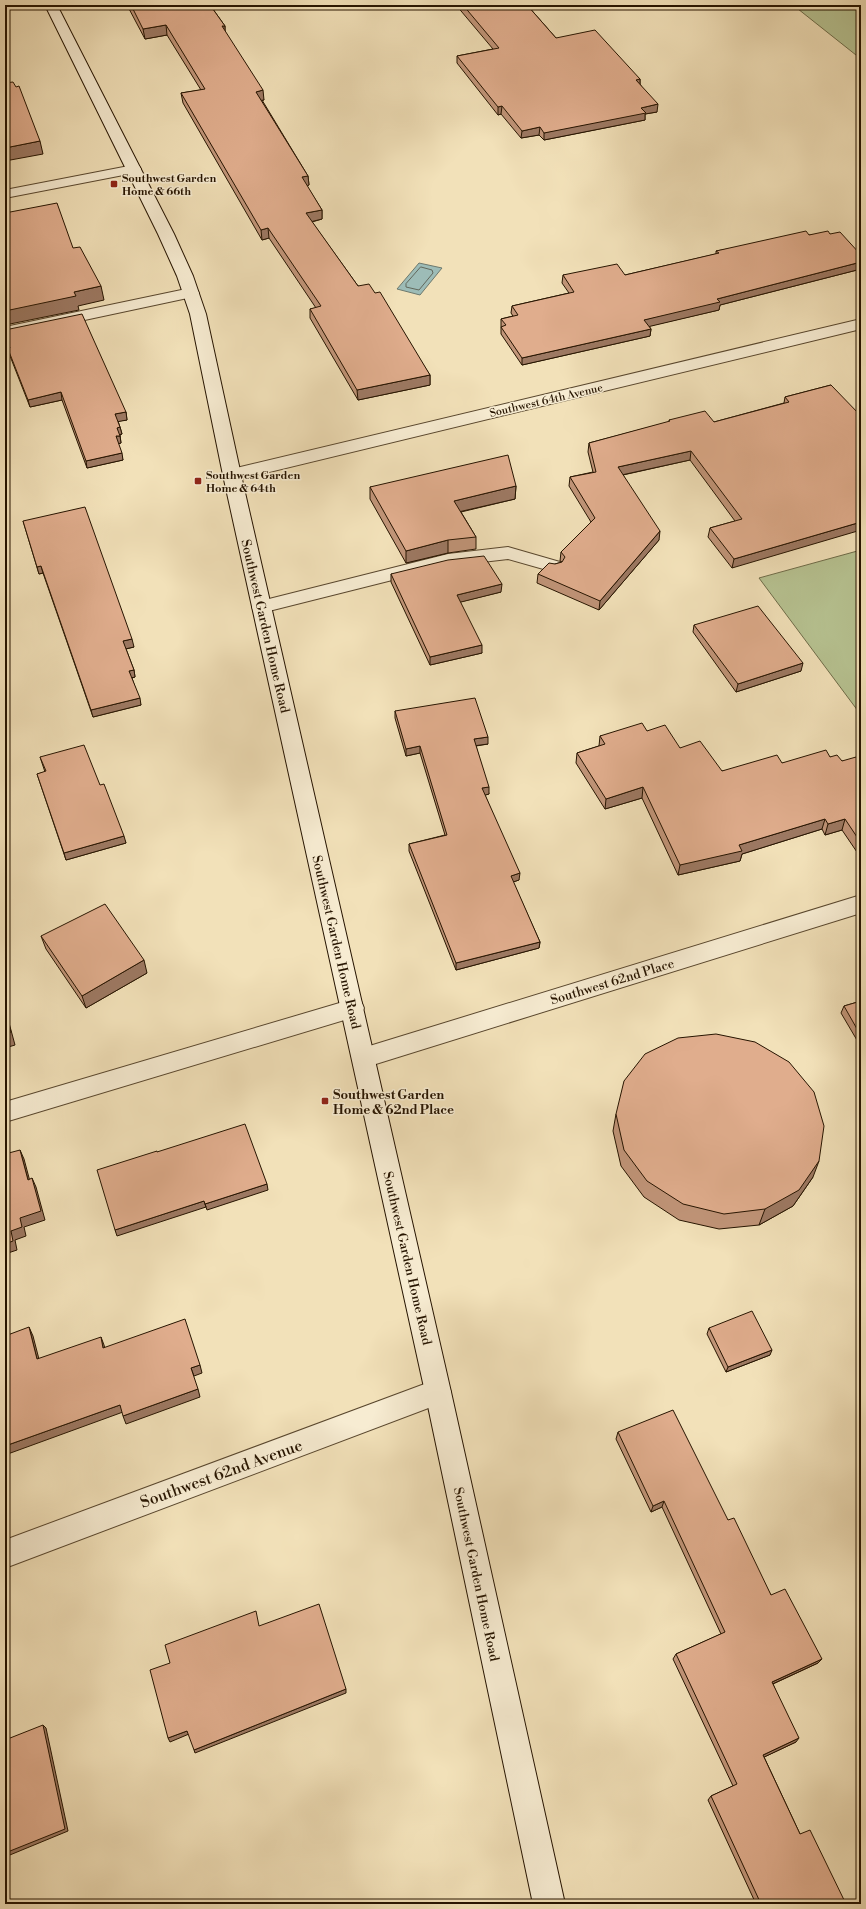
<svg xmlns="http://www.w3.org/2000/svg" width="866" height="1909" font-family="'Libre Bodoni',serif">
  <style>
    .green { fill: #b7c392; stroke: #6e6c49 }
    .water { fill: #9dbcb7; stroke: #6d796e }
    .lines { fill: none; stroke-linecap: round; stroke-linejoin: round }
    .shore { stroke: #62685c; stroke-width: 1 }
    .lane-casing { stroke: #59472e; stroke-width: 2 }
    .street-casing { stroke: #59472e; stroke-width: 2 }
    .secondary-casing { stroke: #261400; stroke-width: 2 }
    .lane { fill: #f7ecd2; fill-rule: evenodd }
    .street { fill: #f7ecd2; fill-rule: evenodd }
    .secondary { fill: #f7ecd2; fill-rule: evenodd }
    .wall { fill: #c19579; stroke: #261400 }
    .shaded-wall { fill: #9d7963; stroke: #261400 }
    .building { fill: #e0ad8d; stroke: #261400 }
    .poi-dot { fill: #8f2418; stroke: #f7ecd2; stroke-width: 1.5 }
    .labels { text-anchor: middle; stroke-width: 3; stroke-linejoin: round; paint-order: stroke }
    .far-poi-label { font-size: 11px; font-weight: bold; fill: #261400; stroke: #f7ecd2; text-anchor: start }
    .far-street-label { font-size: 11px; fill: #261400; stroke: #f7ecd2 }
    .street-label { font-size: 13px; fill: #261400; stroke: #f7ecd2 }
    .poi-label { font-size: 13px; font-weight: bold; fill: #261400; stroke: #f7ecd2; text-anchor: start }
    .near-street-label { font-size: 16px; fill: #261400; stroke: #f7ecd2 }
  </style>
  <rect width="100%" height="100%" fill="#f2e1b9"/>
  <filter id="stains"><feTurbulence type="fractalNoise" baseFrequency=".005" numOctaves="4"/><feColorMatrix values="0 0 0 0 .2 0 0 0 0 .09 0 0 0 0 .02 0 0 0 .5 -.17"/></filter>
  <radialGradient id="worn" r=".72"><stop offset=".6" stop-color="#630" stop-opacity="0"/><stop offset="1" stop-color="#630" stop-opacity=".3"/></radialGradient>
  <path class="green" d="M793,5H861V59Z
    M861,550V715L759,578Z"/>
  <path class="water" d="M419,263L442,268L420,295L397,289Z"/>
  <g class="lines">
    <path class="shore" d="M421,267L432,270L433,273L419,290L406,287V284Z"/>
    <defs>
      <path id="lane" d="M508,547L560,562L563,566L560,570L554,572L508,559L448,566L261,613L254,612L252,607L254,602L261,601L448,554Z
        M353,999L361,1001L364,1008L361,1015L5,1122V1102Z"/>
      <path id="street" d="M134,165L139,166L141,169L139,172L5,198V190Z
        M191,288L197,290L199,293L197,296L5,337V327Z
        M861,319V329L232,481L226,479L223,475L226,471L232,469Z
        M861,895V913L363,1068L355,1065L352,1058L355,1051L363,1048Z
        M438,1379L447,1383L451,1392L447,1401L5,1568V1540Z"/>
      <path id="secondary" d="M45,5H57L174,234L193,276L206,314L241,475L451,1392L565,1904H533L425,1392L223,475L190,314L177,276L158,234Z"/>
    </defs>
    <use href="#lane" class="lane-casing"/>
    <use href="#street" class="street-casing"/>
    <use href="#secondary" class="secondary-casing"/>
    <use href="#lane" class="lane"/>
    <use href="#street" class="street"/>
    <use href="#secondary" class="secondary"/>
  </g>
  <path class="wall" d="M127,5H210L225,26V32L264,100H262L308,176L309,185L307,186L322,210V219L312,222L358,286L375,293L430,375V385L358,400L310,318V309L316,308L269,238L262,240L183,103L181,93L201,90L167,35L145,39Z
    M456,5H527L556,38L640,79V84L657,112L645,114V120L544,140L539,135L521,138L501,114L498,115L457,63V56L493,49Z
    M830,234L861,255V269L720,305L719,310L649,326L651,329L650,336L522,365L501,334V319L513,316L511,313L512,306L569,293L562,283L563,275H625L716,254V251L809,235Z
    M5,330L126,412L127,420L118,421L120,427L122,434L120,435L121,443L118,444L123,460L87,468L62,400L30,407L10,356L8,349H9L5,339Z
    M831,385L732,568L708,537L710,528L735,521L690,460L623,475L659,540L599,610L537,583L538,574L555,564L562,562L560,561L561,552L591,522L569,486L570,477L593,472L588,452L589,443L669,422V420L714,422L784,403L785,397Z
    M516,486L515,499L461,512L476,537V549L448,553L406,563L370,499V487Z
    M23,521L134,647L126,649L134,670L135,677L132,678L141,705L93,717L43,573L39,574Z
    M391,574L501,592L460,602L482,653L430,665L391,582Z
    M694,625L801,671L736,692L693,632Z
    M395,711L488,744L476,746L489,794L485,795L519,880L513,882L540,942L539,948L456,970L409,851V844L445,835L420,753L406,756L395,718Z
    M647,731L680,748L722,771L830,757L842,761L861,764V858L842,830L825,835L822,829L742,854L740,861L678,875L642,798L605,809L576,763L577,753L599,746L600,736Z
    M40,757L100,785L126,843L66,860L37,774L45,772Z
    M41,936L147,973L86,1008L46,949Z
    M861,1001V1047L841,1013L844,1006Z
    M616,1114L813,1177L793,1206L759,1225L719,1229L679,1220L644,1197L621,1166L613,1131Z
    M709,1328L770,1355L726,1372L707,1334Z
    M618,1432L728,1520L771,1595L818,1663L773,1684L796,1742L764,1757L800,1834L846,1904H756L708,1800L711,1796L733,1786L673,1659L676,1654L721,1634L662,1507L651,1512L616,1439Z"/>
  <path class="shaded-wall" d="M166,25L167,35L145,39L143,29Z
    M222,26H225V35Z
    M640,79V87L636,80Z
    M263,90L264,100L257,101L256,92Z
    M658,104L657,112L645,114V120L544,140V133L641,108Z
    M502,106L501,114L498,115V107Z
    M540,127L539,135L521,138L522,131Z
    M40,141L43,154L5,161V148Z
    M308,176L309,185L303,187L302,177Z
    M322,210V219L306,223V213Z
    M268,228L269,238L262,240L261,230Z
    M861,262V269L720,305L719,310L643,328L644,320L717,299Z
    M101,286L104,300L78,306L79,310L5,325V311L74,292Z
    M651,329L650,336L522,365V358Z
    M430,375V385L358,400L357,390Z
    M61,392L62,400L30,407L28,400Z
    M126,412L127,420L116,422L115,414Z
    M120,427L122,434L118,435L117,428Z
    M116,436H120L121,443L117,444Z
    M691,451L690,460L617,476L618,467Z
    M122,453L123,460L87,468L86,461Z
    M516,486L515,499L454,513V501Z
    M861,522V530L732,568L734,559Z
    M660,531L659,540L599,610L600,601Z
    M448,540V553L406,563V551Z
    M41,566L43,573L39,574L37,567Z
    M502,584L501,592L457,603V595Z
    M132,639L134,647L125,649L123,641Z
    M482,645V653L430,665V657Z
    M803,663L801,671L736,692L738,684Z
    M134,670L135,677L131,678L129,671Z
    M140,698L141,705L93,717L91,710Z
    M488,737V744L473,746L474,739Z
    M420,746V753L406,756V749Z
    M489,787V794L482,796V788Z
    M643,787L642,798L605,809L606,799Z
    M825,819L822,829L742,854L740,861L678,875L680,865L739,845Z
    M845,819L842,830L825,835L828,824Z
    M124,836L126,843L66,860L64,853Z
    M520,873L519,880L510,883L511,876Z
    M540,942L539,948L456,970V963Z
    M144,960L147,973L86,1008L82,996Z
    M5,1008L15,1045L5,1048Z
    M20,1150L24,1159L32,1189L28,1180Z
    M819,1161L813,1177L793,1206L759,1225L765,1209Z
    M32,1178L36,1187L45,1220L24,1227L26,1236L15,1240L17,1250L5,1254V1244L11,1231L20,1218Z
    M267,1184L268,1190L207,1210L205,1204Z
    M204,1201L206,1207L117,1236L115,1230Z
    M29,1327L33,1336L41,1367L37,1359Z
    M101,1337L104,1345L107,1356L103,1348Z
    M772,1350L770,1355L726,1372L728,1367Z
    M200,1365L202,1373L194,1376L191,1368Z
    M198,1389L200,1397L126,1424L123,1416Z
    M120,1405L123,1412L5,1455V1446Z
    M664,1501L662,1507L651,1512L653,1506Z
    M822,1659L818,1663L768,1686L772,1682Z
    M346,1689V1693L195,1753L194,1750Z
    M43,1725L46,1728L68,1831L5,1857V1853Z
    M187,1731L189,1734L170,1742L168,1738Z
    M799,1738L796,1742L760,1759L763,1755Z"/>
  <path class="building" d="M131,5H210L225,26H222L263,90L256,92L308,176L302,177L322,210L306,213L358,286L369,284L375,293L380,292L430,375L357,390L310,309L321,306L268,228L261,230L181,93L205,89L166,25L143,29Z
    M463,5H527L556,38L595,30L640,79L636,80L658,104L641,108L646,113L544,133L540,127L522,131L502,106L498,107L457,56L499,48Z
    M13,82L16,87L19,86L40,141L5,148V83Z
    M57,203L73,248L80,247L101,286L74,292L76,296L5,311V213Z
    M806,231L809,235L828,231L830,234L840,232L861,255V262L717,299L720,302L644,320L651,329L522,358L501,327L506,325L501,319L518,315L512,306L574,292L563,275L617,264L625,275L719,253L716,251Z
    M82,314L126,412L115,414L120,427L117,428L120,436H116L122,453L86,461L61,392L28,400L8,349L10,348L5,336V330Z
    M831,385L861,416V522L734,559L710,528L742,519L691,451L618,467L660,531L600,601L538,574L549,563L555,564L562,562L565,557L561,552L595,518L570,477L596,472L589,443L670,421L669,420L705,411L714,422L789,402L785,397Z
    M508,455L516,486L454,501L476,537L448,540L406,551L370,487Z
    M85,507L132,639L123,641L134,670L129,671L140,698L91,710L41,566L37,567L23,521Z
    M484,556L502,584L457,595L482,645L430,657L391,574L448,560Z
    M758,606L803,663L738,684L694,625Z
    M475,698L488,737L474,739L489,787L482,788L520,873L511,876L540,942L456,963L409,844L447,835L420,746L406,749L395,711Z
    M642,723L647,731L665,725L680,748L700,741L722,771L777,755L782,763L826,750L830,757L837,755L842,761L856,757L861,764V843L845,819L828,824L825,819L739,845L742,851L680,865L643,787L606,799L577,753L605,744L600,736Z
    M84,745L100,785L104,784L124,836L64,853L37,774L46,771L40,757Z
    M105,904L144,960L82,996L41,936Z
    M861,1001V1036L844,1006Z
    M5,1012L11,1032L5,1034Z
    M716,1034L755,1042L789,1062L814,1092L824,1126L819,1161L799,1190L765,1209L724,1214L683,1204L647,1181L624,1150L616,1114L624,1081L645,1054L678,1038Z
    M245,1124L267,1184L205,1204L204,1201L115,1230L97,1170L157,1151V1152Z
    M20,1150L28,1180L32,1178L41,1211L20,1218L22,1227L11,1231L13,1241L5,1244V1154Z
    M752,1311L772,1350L728,1367L709,1328Z
    M185,1319L200,1365L191,1368L198,1389L123,1416L120,1405L5,1446V1336L29,1327L37,1359L101,1337L103,1348Z
    M673,1410L728,1520L734,1518L771,1595L785,1589L822,1659L772,1682L799,1738L763,1755L800,1834L810,1830L846,1904H761L711,1796L737,1784L676,1654L725,1632L664,1501L653,1506L618,1432Z
    M319,1604L346,1689L194,1750L187,1731L168,1738L150,1670L170,1663L165,1645L256,1611L259,1626Z
    M43,1725L65,1829L5,1853V1740Z"/>
  <g class="poi-dot">
    <rect x="110" y="180" width="8" height="8" rx="2"/>
    <rect x="194" y="477" width="8" height="8" rx="2"/>
    <rect x="321" y="1097" width="8" height="8" rx="2"/>
  </g>
  <g class="labels">
    <g class="far-poi-label">
      <text x="122" y="182">Southwest Garden<tspan x="122" dy="13">Home &amp; 66th</tspan></text>
      <text x="206" y="479">Southwest Garden<tspan x="206" dy="13">Home &amp; 64th</tspan></text>
    </g>
    <g class="far-street-label">
      <text transform="translate(546 400) rotate(-13)" y="4">Southwest 64th Avenue</text>
    </g>
    <g class="street-label">
      <text transform="translate(266 626) rotate(77)" y="5">Southwest Garden Home Road</text>
      <text transform="translate(337 942) rotate(77)" y="5">Southwest Garden Home Road</text>
      <text transform="translate(612 981) rotate(-17)" y="5">Southwest 62nd Place</text>
      <text transform="translate(408 1258) rotate(77)" y="5">Southwest Garden Home Road</text>
      <text transform="translate(477 1574) rotate(78)" y="5">Southwest Garden Home Road</text>
    </g>
    <g class="poi-label">
      <text x="333" y="1099">Southwest Garden<tspan x="333" dy="15">Home &amp; 62nd Place</tspan></text>
    </g>
    <g class="near-street-label">
      <text transform="translate(221 1473) rotate(-20)" y="6">Southwest 62nd Avenue</text>
    </g>
  </g>
  <rect width="866" height="1909" fill="none" stroke="#f2e1b9" stroke-width="20"/>
  <rect x="6" y="6" width="854" height="1897" fill="none" stroke="#261400" stroke-width="2"/>
  <rect x="10" y="10" width="846" height="1889" fill="none" stroke="#261400"/>
  <rect width="100%" height="100%" filter="url(#stains)"/>
  <rect width="100%" height="100%" fill="url(#worn)"/>
</svg>
